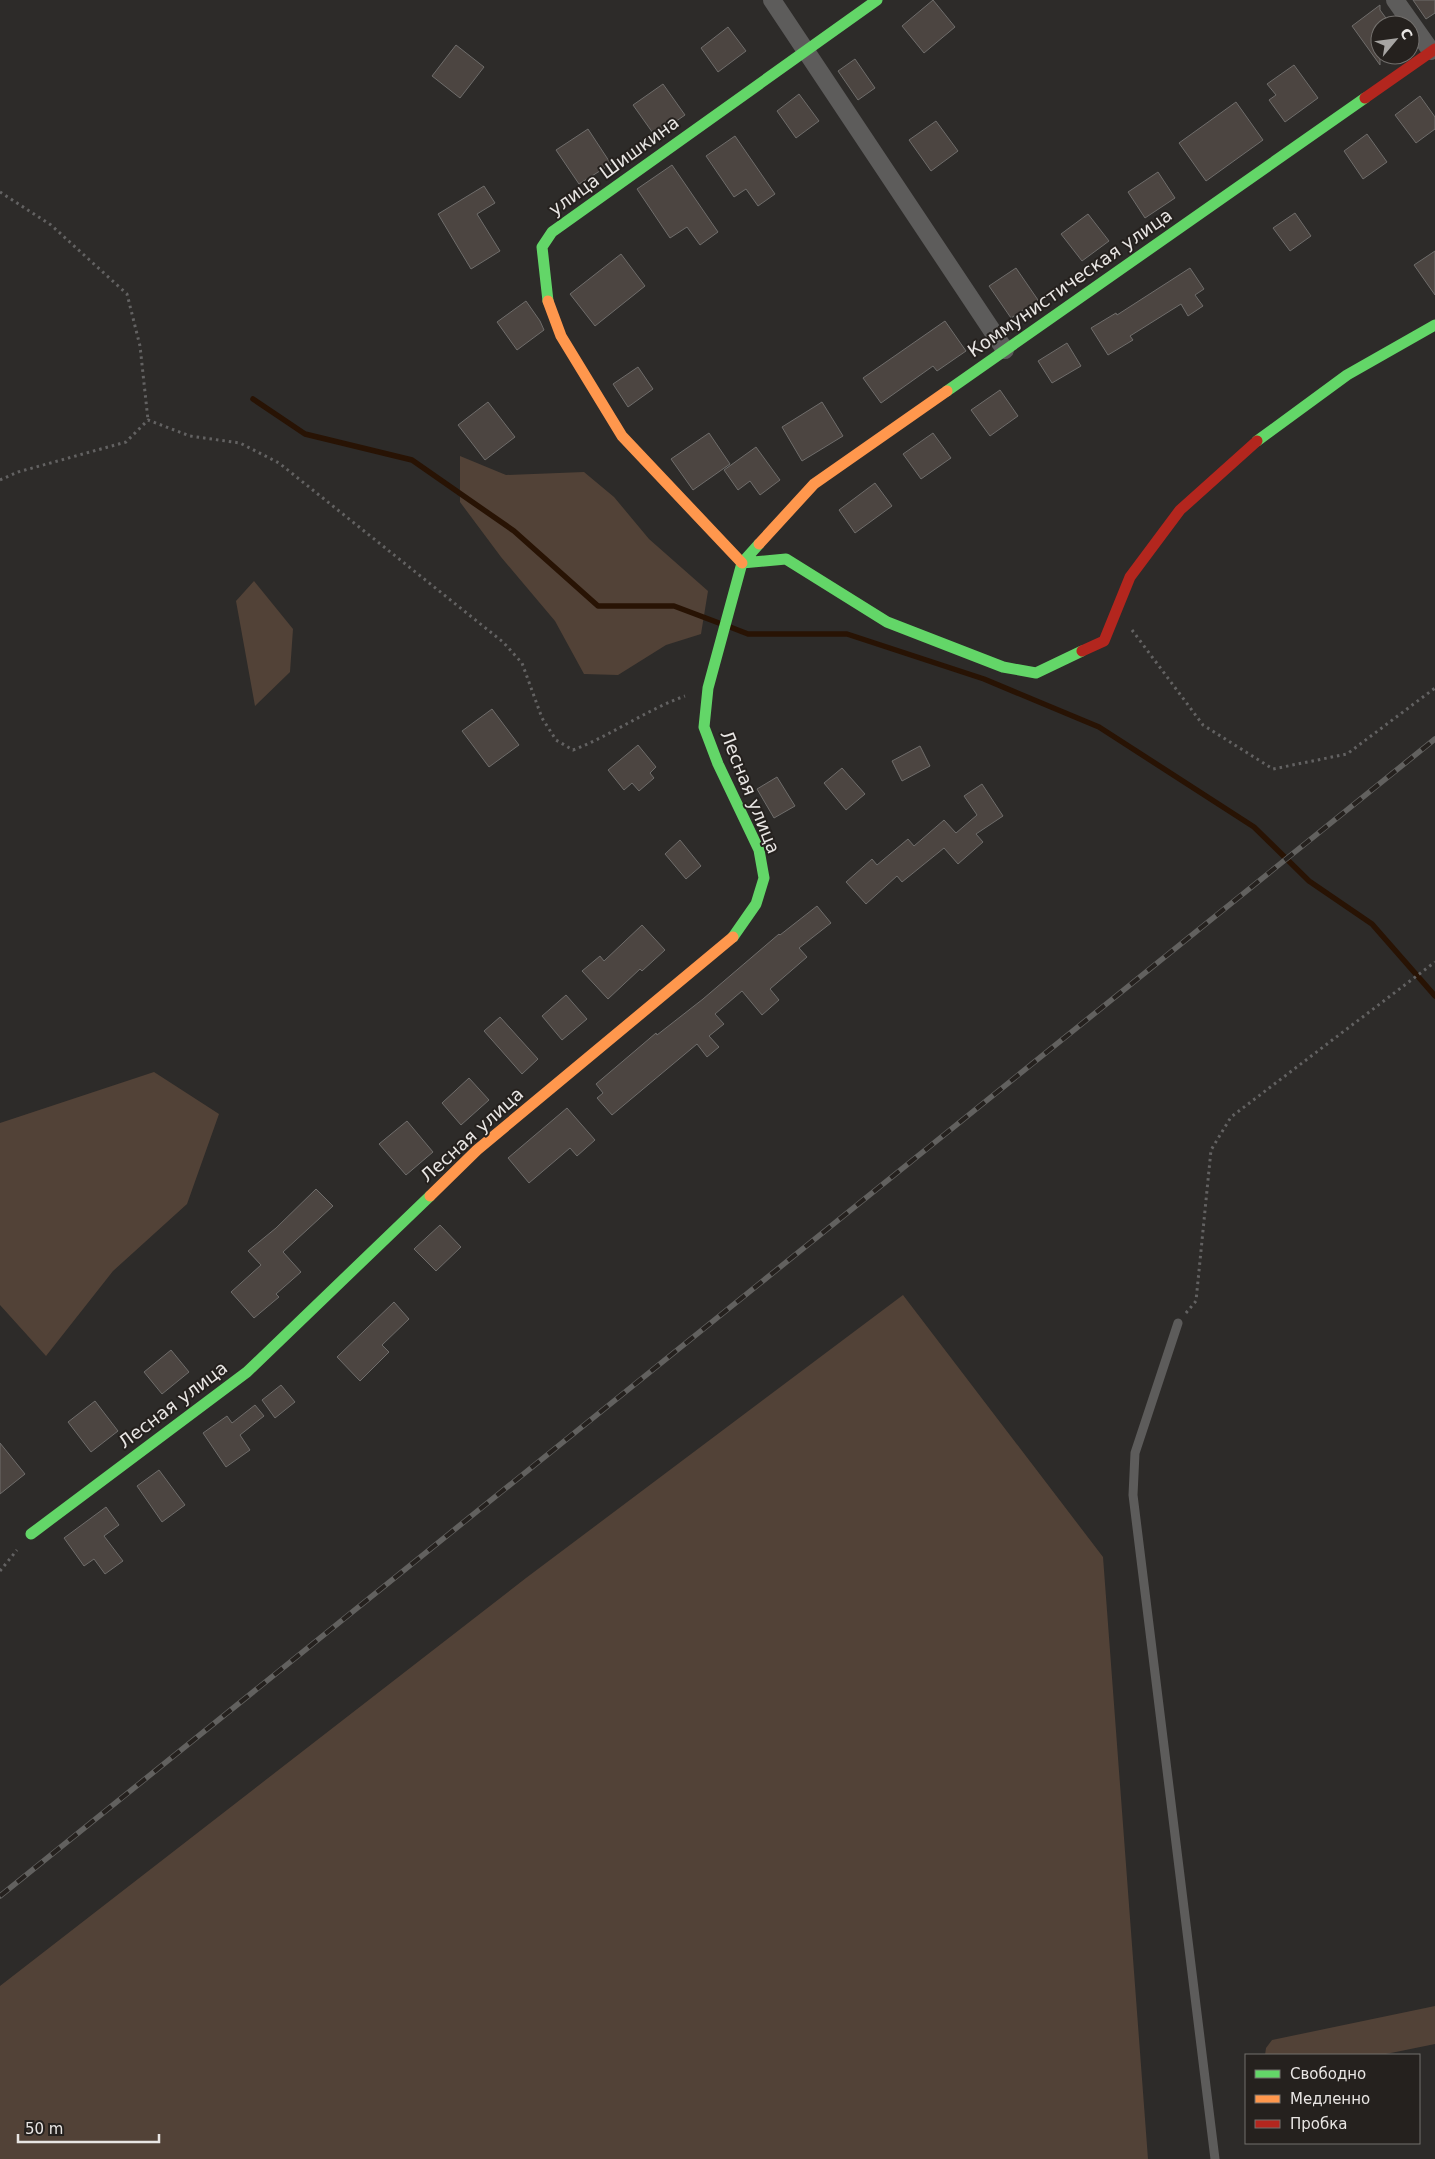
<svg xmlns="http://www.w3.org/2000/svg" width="1435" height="2159" font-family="'DejaVu Sans',sans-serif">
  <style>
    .green { fill: #524237 }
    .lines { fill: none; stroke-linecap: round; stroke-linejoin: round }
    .stream { stroke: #281304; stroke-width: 5.5 }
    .building { fill: #4c4541; stroke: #6f6d6b }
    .path { stroke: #636262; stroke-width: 3; stroke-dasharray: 2.5 4; stroke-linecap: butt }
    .lane { stroke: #5d5c5b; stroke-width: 9 }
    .street { stroke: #5d5c5b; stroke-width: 18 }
    .fast { stroke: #63d668; stroke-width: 11 }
    .slow { stroke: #ff974d; stroke-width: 11 }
    .jam { stroke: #b3261e; stroke-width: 11 }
    .rail-casing { stroke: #62615f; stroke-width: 5.5 }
    .rail { stroke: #25211e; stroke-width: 4; stroke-dasharray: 11; stroke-linecap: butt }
    .labels { text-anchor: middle; stroke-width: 4; stroke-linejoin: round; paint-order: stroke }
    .street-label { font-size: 18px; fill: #e9e6e4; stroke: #25211e }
  </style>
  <rect width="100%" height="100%" fill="#2d2b29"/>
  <path class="green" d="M460,456L506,475L584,472L614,497L649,539L708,591L701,634L666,645L618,675L584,674L555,621L501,557L460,502Z
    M254,581L293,629L290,672L255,706L236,601Z
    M154,1072L219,1114L187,1204L113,1271L46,1356L0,1305V1123Z
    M903,1295L1103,1557L1148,2159H0V1986L526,1578Z
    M1435,2006V2044L1381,2055H1265L1266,2048L1272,2040Z"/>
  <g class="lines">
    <path class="stream" d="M253,399L305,434L412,460L514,531L598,606H674L719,623
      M730,627L748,634H847L984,679L1099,727L1254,827L1309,881L1372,924L1435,996"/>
  </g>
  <path class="building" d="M933,0L955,27L924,53L902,26Z
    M1413,0H1435V13L1426,19Z
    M1380,5V10L1391,25H1380V65L1352,26Z
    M728,27L746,51L718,72L701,48Z
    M456,45L484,67L460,98L432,76Z
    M855,59L875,88L858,100L838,71Z
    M1294,65L1318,98L1285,122L1269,100L1276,95L1267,84Z
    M663,84L685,115L655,136L633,105Z
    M799,94L819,121L796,138L777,111Z
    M1420,96L1435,117V129L1416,143L1395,115Z
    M1236,102L1263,140L1206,181L1179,143Z
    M936,121L958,151L931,171L909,140Z
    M588,129L611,164L579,184L556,150Z
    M1367,134L1387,162L1363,179L1344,151Z
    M735,136L775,194L758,206L746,189L734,197L706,156Z
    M672,165L718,232L700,245L687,227L670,238L637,189Z
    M1158,172L1175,198L1145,218L1128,192Z
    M484,186L495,203L477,214L500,251L471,269L438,214Z
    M1295,213L1311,236L1290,251L1273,228Z
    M1088,214L1109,241L1082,261L1061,234Z
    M1435,251V295L1414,265Z
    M621,254L645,286L595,326L570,294Z
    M1016,268L1038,300L1011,318L989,286Z
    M1190,268L1204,289L1195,295L1203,306L1188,316L1181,304L1130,336L1133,340L1108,355L1091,328L1116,313L1117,315Z
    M526,301L540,321L544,330L517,350L497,322Z
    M945,321L966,351L937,371L933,366L881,403L863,378Z
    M1067,343L1081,366L1052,383L1038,361Z
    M638,367L653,389L628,407L613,384Z
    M1000,390L1018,416L990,436L971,410Z
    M488,402L515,437L485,460L458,425Z
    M822,402L843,436L802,461L782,427Z
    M709,433L730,464L693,490L671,459Z
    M933,433L951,458L921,479L903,454Z
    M756,447L780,480L760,495L750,481L738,490L724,470Z
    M875,483L892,506L855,533L839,510Z
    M492,709L519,745L489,767L462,731Z
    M638,745L656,767L650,773L654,778L639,791L632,783L624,790L608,770Z
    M920,746L930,766L902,781L892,761Z
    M842,768L865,794L846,810L824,783Z
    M777,777L795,806L774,818L757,789Z
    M982,784L1003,816L976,834L983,842L958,864L944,848L902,882L897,876L866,904L846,882L872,859L877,865L908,839L914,846L944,820L956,833L977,815L964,796Z
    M680,840L701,866L686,879L665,854Z
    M817,906L831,923L799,948L807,957L770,989L779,1000L762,1015L742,991L715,1014L724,1024L709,1036L719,1047L707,1057L697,1044L612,1115L597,1098L603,1093L596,1084L656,1033L657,1035L703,999L779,934L780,935Z
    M642,925L665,950L642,971L640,969L608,999L582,971L600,956L604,961Z
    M566,995L587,1019L562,1040L542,1016Z
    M500,1017L538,1059L522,1074L484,1031Z
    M469,1078L489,1100L461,1125L442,1103Z
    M567,1108L595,1140L577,1156L570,1148L529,1183L508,1158Z
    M407,1121L433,1152L406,1175L379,1144Z
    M316,1189L333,1206L283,1252L301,1272L276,1294L279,1297L254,1318L231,1292L261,1265L248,1251L276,1228Z
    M440,1225L461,1247L436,1271L414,1249Z
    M394,1302L409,1319L382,1345L389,1352L360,1381L337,1357Z
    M171,1350L189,1372L162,1394L144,1372Z
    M281,1385L295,1402L275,1418L262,1400Z
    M95,1401L118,1431L91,1452L68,1422Z
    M255,1405L264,1416L240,1435L250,1450L226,1467L203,1433L227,1416L232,1423Z
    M0,1443L25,1474L0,1494Z
    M159,1470L185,1505L162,1522L137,1486Z
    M106,1507L119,1525L104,1536L123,1561L105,1574L94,1559L84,1566L64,1538Z"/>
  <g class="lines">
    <path class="path" d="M0,192L51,225L127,294L140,346L148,420
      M0,480L18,472L126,442L148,420L190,436L240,443L279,463L503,642L522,663L542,718L556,740L573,750C612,735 646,710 685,696
      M1132,630L1203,725L1273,769L1347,754L1435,688
      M1186,1313L1196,1301L1211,1150L1231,1117L1435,962
      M0,1571L17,1550"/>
    <path class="lane" d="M1178,1323L1135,1453L1133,1495L1215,2159"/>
    <path class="street" d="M772,0L1005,350
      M1395,0L1431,51"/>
    <path class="fast" d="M548,301L542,247L552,232L877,0
      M947,391L1365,98
      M1257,441L1347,375L1435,325
      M742,563L786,559L887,622L1003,667L1036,673L1082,651
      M733,937L756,904L764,878L759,850L718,764L704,727L708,688L742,563L759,544
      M31,1534L247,1372L430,1196"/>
    <path class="slow" d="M548,301L561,336L622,436L742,563
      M759,544L814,484L947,391
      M430,1196L477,1150L733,937"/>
    <path class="jam" d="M1365,98L1435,49
      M1082,651L1104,641L1130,577L1180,510L1257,441"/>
    <defs>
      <path id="rail" d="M0,1896L1435,739"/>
    </defs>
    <use href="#rail" class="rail-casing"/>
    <use href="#rail" class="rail"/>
  </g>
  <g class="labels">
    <g class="street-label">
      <text transform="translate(614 166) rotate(-36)" y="6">улица Шишкина</text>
      <text transform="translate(1070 283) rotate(-35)" y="6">Коммунистическая улица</text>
      <text transform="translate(750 792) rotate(68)" y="6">Лесная улица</text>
      <text transform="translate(472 1135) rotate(-42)" y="6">Лесная улица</text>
      <text transform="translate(173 1405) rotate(-37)" y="6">Лесная улица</text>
    </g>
  </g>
  <rect x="1245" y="2054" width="175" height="90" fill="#25211e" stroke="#73706d"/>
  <rect x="1255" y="2070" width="25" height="8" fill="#63d668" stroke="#73706d"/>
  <text x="1290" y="2079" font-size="15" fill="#e9e6e4">Свободно</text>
  <rect x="1255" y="2095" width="25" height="8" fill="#ff974d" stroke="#73706d"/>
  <text x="1290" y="2104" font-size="15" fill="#e9e6e4">Медленно</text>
  <rect x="1255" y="2120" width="25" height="8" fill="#b3261e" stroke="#73706d"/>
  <text x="1290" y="2129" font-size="15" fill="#e9e6e4">Пробка</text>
  <g transform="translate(1395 40) rotate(61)"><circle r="24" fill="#25211e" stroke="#73706d"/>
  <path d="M0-4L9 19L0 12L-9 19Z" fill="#a7a5a3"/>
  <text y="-8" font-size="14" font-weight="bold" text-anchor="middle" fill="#e9e6e4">С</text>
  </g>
  <path d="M18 2134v8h141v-8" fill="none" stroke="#e9e6e4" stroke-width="2.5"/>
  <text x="25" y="2134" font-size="15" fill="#e9e6e4" stroke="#25211e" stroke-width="4" paint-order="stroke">50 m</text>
</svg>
